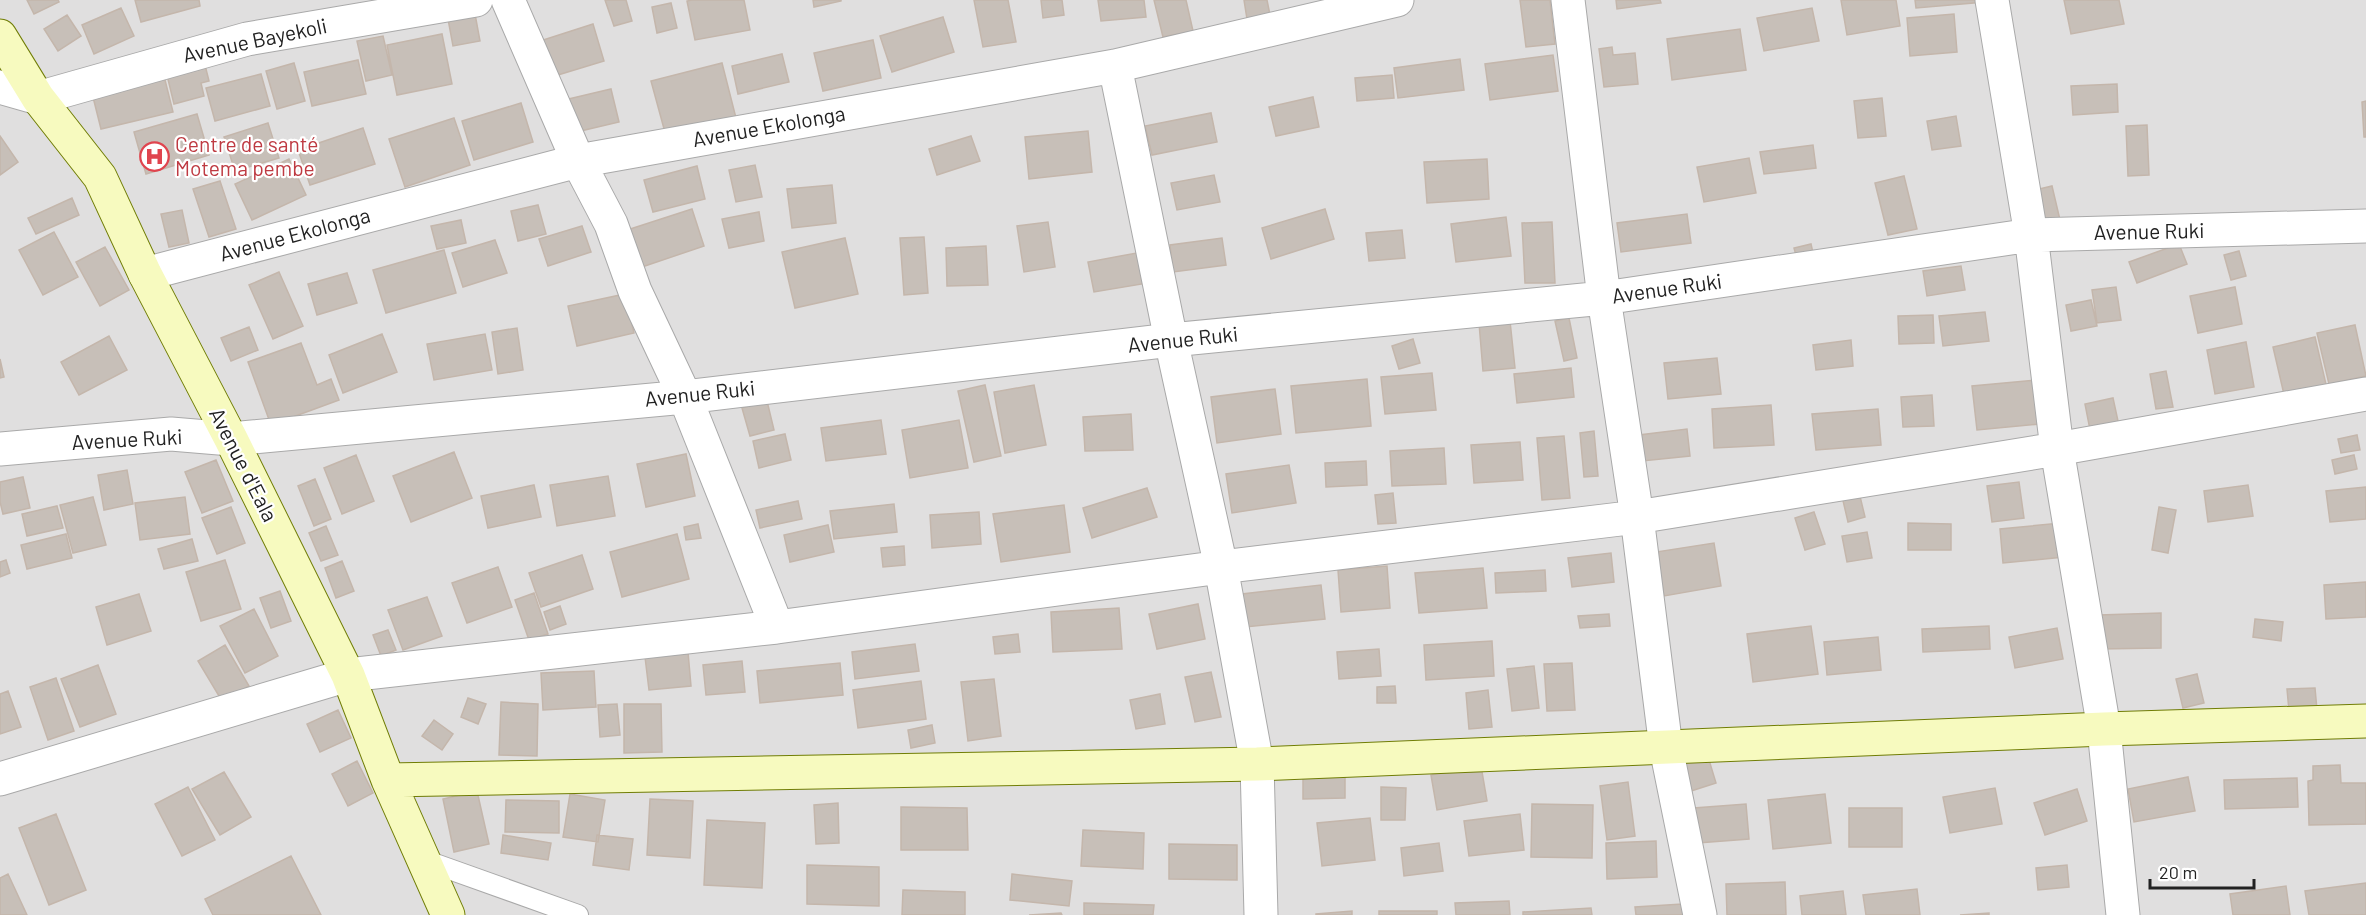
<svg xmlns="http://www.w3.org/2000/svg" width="2366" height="915" font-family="Barlow,sans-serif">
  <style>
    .residential { fill: #e0dfdf }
    .building { fill: #c7bfb8; stroke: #c4b6ab; stroke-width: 1.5 }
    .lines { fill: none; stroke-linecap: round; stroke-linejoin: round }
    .lane-casing { stroke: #a9a9a9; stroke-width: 22 }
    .street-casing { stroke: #a9a9a9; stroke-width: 35 }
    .secondary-casing { stroke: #707d05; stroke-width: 35 }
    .lane { stroke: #fff; stroke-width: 20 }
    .street { stroke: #fff; stroke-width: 33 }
    .secondary { stroke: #f7fabf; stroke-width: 33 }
    .labels { text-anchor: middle; stroke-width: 4.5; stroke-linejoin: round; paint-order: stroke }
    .street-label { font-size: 21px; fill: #222; stroke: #fff }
    .health-label { font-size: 21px; fill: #be3a42; stroke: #fff; text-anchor: start }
  </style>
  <rect width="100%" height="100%" fill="#f2efe9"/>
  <path class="residential" d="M0,0H2366V915H0Z"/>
  <path class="building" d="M27,0H58L59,2L34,14Z
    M135,0H199L200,6L141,22Z
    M605,0H626L632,21L614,26Z
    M692,0H744L750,30L695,40L687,1Z
    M813,0H841V1L814,7Z
    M974,0H1008L1016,42L983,47Z
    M1041,0H1062L1064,15L1043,18Z
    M1098,0H1144L1146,17L1101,21Z
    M1154,0H1186L1193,31L1163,37Z
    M1244,0H1267L1270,15L1247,19Z
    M1520,0H1550L1555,44L1526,47Z
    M1616,0H1660L1661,3L1617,9Z
    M1841,0H1896L1900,26L1847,35Z
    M1915,0H1985V2L1916,8Z
    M2064,0H2119L2124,24L2071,34Z
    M671,3L677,28L657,33L652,7Z
    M121,8L134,36L94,54L82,25Z
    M1812,8L1819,41L1764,51L1757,18Z
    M475,14L480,41L453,46L448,19Z
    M1954,14L1957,52L1910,56L1907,18Z
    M67,15L81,36L58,51L44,29Z
    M943,17L954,52L892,72L880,36Z
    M593,24L604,61L548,78L537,42Z
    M1740,29L1746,70L1672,80L1667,39Z
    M442,34L452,84L397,95L387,45Z
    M383,36L392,75L366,81L357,41Z
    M873,40L881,78L823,91L814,53Z
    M1612,47L1613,55L1635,53L1638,84L1604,87L1599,49Z
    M782,54L789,82L738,94L732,66Z
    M1553,55L1558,91L1490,100L1485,64Z
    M1460,59L1464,90L1398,98L1394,68Z
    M358,60L366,94L312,106L304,72Z
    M204,61L209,81L201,83L204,96L174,104L166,71Z
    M294,63L305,101L277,109L266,71Z
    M722,63L736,118L666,136L651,81Z
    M163,72L173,112L101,129L91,89Z
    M261,74L270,106L215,121L206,88Z
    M1392,75L1394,98L1357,101L1355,78Z
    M2117,84L2118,112L2073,115L2071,86Z
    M611,89L619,122L572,133L564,100Z
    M1313,97L1319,127L1276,136L1269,107Z
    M1882,98L1886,136L1858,138L1854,101Z
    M2366,101V137H2364L2362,102Z
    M521,103L533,142L474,160L462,121Z
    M1211,113L1217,142L1152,155L1145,126Z
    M197,114L209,155L146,174L134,132Z
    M1956,116L1961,146L1932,150L1927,121Z
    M454,118L470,165L405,187L389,139Z
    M268,123L279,158L235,171L224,137Z
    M2147,125L2149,175L2128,176L2126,126Z
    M363,128L375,164L310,185L298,150Z
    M1088,131L1092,172L1029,179L1025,137Z
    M0,136L18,162L0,175Z
    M971,136L980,161L937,175L929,149Z
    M1813,145L1816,168L1764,174L1760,152Z
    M1749,158L1756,193L1704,202L1697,167Z
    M289,159L306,195L252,220L235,184Z
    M1487,159L1489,199L1427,203L1424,162Z
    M755,165L762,197L736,202L729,170Z
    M697,166L705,199L653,212L644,180Z
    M1214,175L1220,202L1177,210L1171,183Z
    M1904,176L1917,229L1888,235L1875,183Z
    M220,181L236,229L209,237L193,189Z
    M832,185L836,223L792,228L787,189Z
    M2052,186L2060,220L2040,224L2031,191Z
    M72,198L79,215L36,234L28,218Z
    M538,205L546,234L518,241L511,211Z
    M692,209L704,246L636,269L624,231Z
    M1325,209L1334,239L1271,259L1262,228Z
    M182,210L189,243L169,247L161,214Z
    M759,212L764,241L729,248L722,219Z
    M1687,214L1691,243L1621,252L1617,223Z
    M1506,217L1511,256L1456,262L1451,224Z
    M461,220L466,243L437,249L431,226Z
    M1048,222L1055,267L1024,272L1017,226Z
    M1552,222L1555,283H1525L1522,223Z
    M582,226L591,252L548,266L539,239Z
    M1402,230L1405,258L1369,261L1366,233Z
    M54,232L78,277L43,295L19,250Z
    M924,237L928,293L904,295L900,238Z
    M845,238L858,294L795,308L782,252Z
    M1222,238L1226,265L1173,272L1170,245Z
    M495,240L507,273L463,287L452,253Z
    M1811,244L1815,262L1799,266L1794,248Z
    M2179,244L2187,264L2137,283L2129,262Z
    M986,246L988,285L947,286L946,248Z
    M105,247L129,290L100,306L76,262Z
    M444,250L456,293L386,313L373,270Z
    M2239,251L2246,276L2231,280L2224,255Z
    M1142,252L1148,283L1094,292L1088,262Z
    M1961,266L1965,290L1927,296L1923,271Z
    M279,272L303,326L273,339L249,285Z
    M347,273L357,303L317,315L308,284Z
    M2116,287L2121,320L2097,323L2092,290Z
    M2235,287L2242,324L2198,333L2190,296Z
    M625,294L634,333L577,346L568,306Z
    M2091,300L2097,326L2071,331L2066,305Z
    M1985,312L1989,341L1943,346L1939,316Z
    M1933,315L1934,343L1899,344L1898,316Z
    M1569,318L1577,358L1564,361L1555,321Z
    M1510,321L1515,368L1483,371L1479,323Z
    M2355,325L2366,376L2329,384L2317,333Z
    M249,327L258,350L231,361L221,338Z
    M517,328L523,370L498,374L492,332Z
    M382,334L397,372L343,393L329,355Z
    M485,334L492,370L434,380L427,344Z
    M109,336L127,370L79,395L61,362Z
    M2315,337L2328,393L2286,403L2273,347Z
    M1413,339L1420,363L1399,369L1392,346Z
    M1851,340L1853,366L1816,370L1813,345Z
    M2246,342L2254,387L2215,394L2207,350Z
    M301,343L317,385L331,379L339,400L271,425L248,362Z
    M1717,358L1721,394L1668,399L1664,363Z
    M0,359L4,377L0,378Z
    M1571,368L1574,397L1517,403L1514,374Z
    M2166,371L2173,407L2156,409L2150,374Z
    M1432,373L1436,410L1385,414L1381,377Z
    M1367,379L1371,426L1296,433L1291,386Z
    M2047,379L2051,423L1977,430L1972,386Z
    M985,385L1001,456L974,462L958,391Z
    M1034,385L1046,445L1005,453L994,392Z
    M1275,389L1281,434L1217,443L1211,397Z
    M1932,395L1934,426L1903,427L1901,397Z
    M2113,398L2121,435L2092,440L2085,404Z
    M767,401L774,430L750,436L742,408Z
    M1771,405L1774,445L1714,448L1712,409Z
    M1878,409L1881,445L1816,450L1812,414Z
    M1131,414L1133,450L1085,451L1083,417Z
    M881,420L886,454L826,461L821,428Z
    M959,420L968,468L910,478L902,430Z
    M1687,429L1690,456L1642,461L1639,435Z
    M1594,431L1598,476L1584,477L1580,433Z
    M785,434L791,460L759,468L753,441Z
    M2357,435L2360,450L2341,453L2338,439Z
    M1564,436L1570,498L1542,500L1537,438Z
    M1520,442L1523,480L1474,483L1471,445Z
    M1444,448L1446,484L1392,486L1390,451Z
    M454,452L472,498L411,522L393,476Z
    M686,454L695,496L646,507L637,464Z
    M356,455L374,501L342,514L324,468Z
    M2354,455L2357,469L2335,474L2332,460Z
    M216,460L233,501L202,513L185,472Z
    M1366,461L1367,485L1326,487L1325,463Z
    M1289,465L1296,503L1232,513L1226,474Z
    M127,470L133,504L104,510L98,475Z
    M608,476L615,516L557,526L550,485Z
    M23,477L30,508L3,514L0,502V482Z
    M315,479L331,519L314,526L298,486Z
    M2019,482L2024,518L1992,522L1987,486Z
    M534,485L541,517L488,528L481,496Z
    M2248,485L2253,516L2208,522L2204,491Z
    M2366,487V519L2330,522L2326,491Z
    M1147,488L1157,517L1092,538L1083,508Z
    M1858,488L1865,517L1848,522L1841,492Z
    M1393,493L1396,523L1378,524L1375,495Z
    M93,497L106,545L73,553L60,505Z
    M185,497L190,534L140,540L135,503Z
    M798,501L802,519L760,528L756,510Z
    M894,504L897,532L834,539L830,511Z
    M1064,505L1070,552L1001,562L993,514Z
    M57,506L63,528L27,536L22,514Z
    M231,507L245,543L217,554L202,518Z
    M2159,507L2176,510L2168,553L2152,550Z
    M979,512L981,544L932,548L930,515Z
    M1814,512L1825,544L1805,550L1795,518Z
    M1908,523L1951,524V550H1908Z
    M2061,523L2064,557L2003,563L2000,529Z
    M698,524L701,538L686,540L684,527Z
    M828,525L834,552L790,562L784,535Z
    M326,526L338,555L321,561L309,533Z
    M1867,532L1872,558L1847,562L1842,536Z
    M66,534L72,558L27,569L21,545Z
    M677,534L689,579L622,597L610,552Z
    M192,539L198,561L164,569L158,549Z
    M1714,543L1721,586L1664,596L1656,552Z
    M904,546L905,565L883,567L881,548Z
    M1611,553L1614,582L1572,587L1568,558Z
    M582,555L593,589L541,607L529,573Z
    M6,560L10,573L0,577V562Z
    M225,560L241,609L201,621L186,572Z
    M342,561L354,591L336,598L325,568Z
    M1387,566L1390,608L1341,612L1338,570Z
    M498,567L512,607L467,623L452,583Z
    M1483,568L1487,608L1419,613L1415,573Z
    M1545,570L1546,591L1496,593L1495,573Z
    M2366,582V617L2326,619L2324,585Z
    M1321,585L1325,619L1245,627L1242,594Z
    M280,591L291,621L271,628L260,598Z
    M534,593L548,634L529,640L515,600Z
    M139,594L151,631L107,645L96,607Z
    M427,597L442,636L403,650L388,610Z
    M1198,604L1205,639L1157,649L1149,614Z
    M560,606L566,624L550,630L544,612Z
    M1119,608L1122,649L1053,652L1051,612Z
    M254,609L278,656L245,673L220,626Z
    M2161,613V648L2100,649L2099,615Z
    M1609,614L1610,626L1580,628L1578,616Z
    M2255,619L2283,622L2281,641L2253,637Z
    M1811,626L1818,674L1753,682L1747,634Z
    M1989,626L1990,649L1923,652L1922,629Z
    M2057,628L2063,659L2015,668L2009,637Z
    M388,630L396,650L381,656L373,635Z
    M1018,634L1020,652L995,654L993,637Z
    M1878,637L1881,670L1827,675L1824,642Z
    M1492,641L1494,676L1426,680L1424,645Z
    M915,644L919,671L855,679L852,652Z
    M225,645L249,686L222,701L198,661Z
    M1379,649L1381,676L1339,679L1337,652Z
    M688,652L691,686L649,690L645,657Z
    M742,661L745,692L706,695L703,665Z
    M840,663L843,695L760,703L757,671Z
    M1572,663L1575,710L1547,711L1544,664Z
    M98,665L116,714L80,727L61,679Z
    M1534,666L1539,708L1512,711L1507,669Z
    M594,671L596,707L543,710L541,673Z
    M1211,672L1221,717L1195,722L1185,677Z
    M2197,674L2204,703L2183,708L2176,679Z
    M56,678L74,731L48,740L30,687Z
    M994,679L1001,736L968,741L961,682Z
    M921,681L926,719L858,728L853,690Z
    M1395,686L1396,703H1377V687Z
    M2315,688L2317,710L2289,711L2287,689Z
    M1488,690L1492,727L1469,729L1466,693Z
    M8,691L21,727L0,734V694Z
    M1160,694L1165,724L1136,729L1130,700Z
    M468,698L486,704L478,724L461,717Z
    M501,702L538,704L537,756L499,755Z
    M617,704L620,735L600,737L598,705Z
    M624,704H661L662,752L624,753Z
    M338,710L351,738L320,752L307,724Z
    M434,720L453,734L442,750L422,736Z
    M932,725L935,743L911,748L908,730Z
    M1706,750L1716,783L1688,792L1678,758Z
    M357,761L373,793L348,806L332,774Z
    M2340,765L2341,783H2366V824L2309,825L2308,781L2313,780V766Z
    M1481,766L1487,801L1437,810L1431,775Z
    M224,772L251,817L220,835L192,789Z
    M1303,777H1345V798L1303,799Z
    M2188,777L2195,811L2134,822L2128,789Z
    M2297,778L2298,807L2225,809L2224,780Z
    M1628,782L1635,836L1607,840L1600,786Z
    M188,787L215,840L182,856L155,804Z
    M1381,787L1406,788L1405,820H1381Z
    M1995,788L2002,824L1950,833L1943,797Z
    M2077,789L2087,821L2045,835L2034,803Z
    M477,791L489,844L454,852L443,799Z
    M570,794L605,800L598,842L563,837Z
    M1825,794L1831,843L1773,849L1768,800Z
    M650,799L693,801L690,858L647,855Z
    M506,800L559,801V833L505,832Z
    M838,803L839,843L816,844L814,805Z
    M1532,804L1593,805L1592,858L1531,857Z
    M1746,804L1749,839L1698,843L1694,808Z
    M901,807L967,808L968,850H901Z
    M1849,808H1902V847H1849Z
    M56,814L86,890L49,905L19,828Z
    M1520,814L1524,850L1469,856L1464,821Z
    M1370,818L1375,860L1322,866L1317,823Z
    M707,820L765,823L762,888L704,885Z
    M1083,830L1144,833L1143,869L1081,866Z
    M503,835L551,843L548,860L501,853Z
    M597,835L633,839L629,870L593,865Z
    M1656,841L1657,877L1607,879L1606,843Z
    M1439,843L1443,871L1404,876L1401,848Z
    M1169,844L1237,845V880L1169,879Z
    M291,856L321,915H213L205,899Z
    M807,865L879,867V906L807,904Z
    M2067,865L2069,887L2038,890L2036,868Z
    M8,874L27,915H0V878Z
    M1012,874L1072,881L1069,906L1010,900Z
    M1785,882L1786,915H1727L1726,884Z
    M2366,883V915H2309L2305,891Z
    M2286,886L2290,915H2233L2230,894Z
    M1917,889L1920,915H1866L1863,895Z
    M903,890L965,892V915H902Z
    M1843,891L1846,915H1802L1800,896Z
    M1509,901L1510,915H1456L1455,903Z
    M1084,903L1154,905L1153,915H1084Z
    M1682,904L1683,915H1636L1635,907Z
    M1591,908L1592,915H1523V912Z
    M1352,911V915H1316V914Z
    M1379,911H1437V915H1379Z
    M1061,913L1062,915H1029Z
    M1989,913V915H1960Z"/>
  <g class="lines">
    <defs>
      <path id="lane" d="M424,860L578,915"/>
      <path id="street" d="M508,0L578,161L611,224L635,291L685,397L777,627
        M1568,0L1604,298L1637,517L1666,748L1700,915
        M1992,0L2031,235L2057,449L2104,729L2123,915
        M1115,66L1171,340L1221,567L1257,764L1261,915
        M0,87L38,98L247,39L476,0
        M145,274L578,161L1115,66L1397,0
        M0,449L171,434L231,439L685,397L1171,340L1604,298L2031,235L2366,226
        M0,779L348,675L777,627L1221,567L1637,517L2057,449L2366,394"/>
      <path id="secondary" d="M0,36L38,98L100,177L145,274L231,439L348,675L388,780L448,915
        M388,780L1257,764L2104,729L2366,721"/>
    </defs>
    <use href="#lane" class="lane-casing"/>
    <use href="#street" class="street-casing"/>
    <use href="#secondary" class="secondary-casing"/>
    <use href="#lane" class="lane"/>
    <use href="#street" class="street"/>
    <use href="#secondary" class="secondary"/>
  </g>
  <defs>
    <symbol id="hospital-ring" viewBox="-11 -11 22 22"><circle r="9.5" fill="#fff" stroke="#e0444e" stroke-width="1.5"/><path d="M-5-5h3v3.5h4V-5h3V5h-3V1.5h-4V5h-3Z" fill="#e0444e"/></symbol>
  </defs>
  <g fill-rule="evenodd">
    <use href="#hospital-ring" x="138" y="140" width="33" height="33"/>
  </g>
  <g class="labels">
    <g class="street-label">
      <text transform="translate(255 41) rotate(-12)" y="7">Avenue Bayekoli</text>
      <text transform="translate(769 127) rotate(-10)" y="7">Avenue Ekolonga</text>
      <text transform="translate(2149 232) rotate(-1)" y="7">Avenue Ruki</text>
      <text transform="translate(295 235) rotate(-15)" y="7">Avenue Ekolonga</text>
      <text transform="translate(1667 289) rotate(-8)" y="7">Avenue Ruki</text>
      <text transform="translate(1183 340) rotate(-6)" y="7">Avenue Ruki</text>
      <text transform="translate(700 394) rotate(-6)" y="7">Avenue Ruki</text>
      <text transform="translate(127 440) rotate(-3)" y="7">Avenue Ruki</text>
      <text transform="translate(243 465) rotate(63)" y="7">Avenue d'Eala</text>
    </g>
    <g class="health-label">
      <text x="175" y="152">Centre de santé<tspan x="175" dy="24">Motema pembe</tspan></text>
    </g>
  </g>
  <path d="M2150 879v9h104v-9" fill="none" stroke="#222222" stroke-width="3"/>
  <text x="2159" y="879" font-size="18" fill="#222222" stroke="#ffffff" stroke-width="4.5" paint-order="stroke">20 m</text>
</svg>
